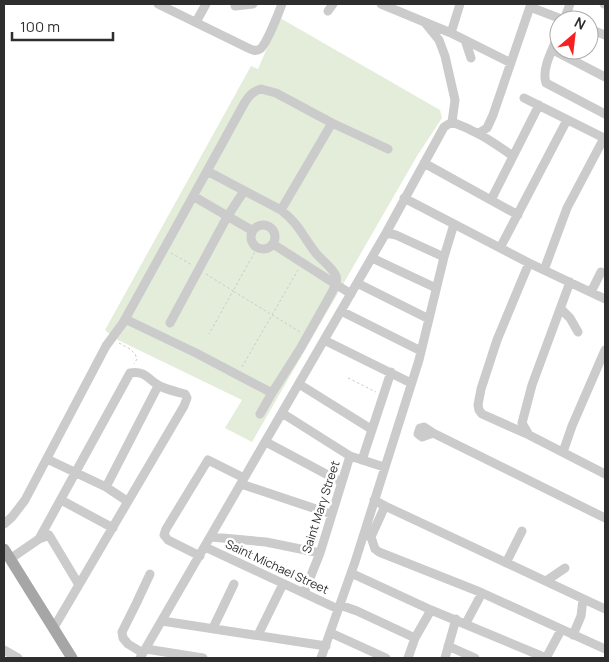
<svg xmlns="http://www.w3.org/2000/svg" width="609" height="662" font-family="Manrope,sans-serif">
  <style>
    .green { fill: #e3edda }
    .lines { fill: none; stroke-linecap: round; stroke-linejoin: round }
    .path { stroke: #cbcbcb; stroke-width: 1; stroke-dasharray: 2.5 2.5; stroke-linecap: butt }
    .minor { stroke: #cbcbcb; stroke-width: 9 }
    .major { stroke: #a6a6a6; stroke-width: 11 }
    .labels { text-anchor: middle; stroke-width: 5; stroke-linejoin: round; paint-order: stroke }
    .street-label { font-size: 12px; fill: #2e2e2e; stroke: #fff }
  </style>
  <rect width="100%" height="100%" fill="#fff"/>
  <path class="green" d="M280,18L440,110L442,118L417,156L252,442L225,428L242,400L116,339L105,330L251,66L258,69Z"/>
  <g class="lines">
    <path class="path" d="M257,248L233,291L300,332
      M171,253L192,265
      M206,274L233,291L209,334
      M119,343L130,349L135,354L137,359L134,364
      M242,367L298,270
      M348,378L376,392"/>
    <path class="minor" d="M158,4L248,48C252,50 256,52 260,49C266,45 279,12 282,4
      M381,4L451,33L511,63
      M604,4H605
      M235,6L253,4
      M530,7L564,20L570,4
      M328,11L333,4
      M196,22L206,4
      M426,24L439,40L445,56L455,100L452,122
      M589,29L605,35
      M451,33L460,4
      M559,33C554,47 541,68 546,83L605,114
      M465,40L471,58
      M553,50L605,77
      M261,89L276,93L332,123L281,210L207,171L245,102C250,95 253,91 261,89Z
      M524,98L604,138L567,208L544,270
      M332,123L388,149
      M479,133L487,128L493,115L531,4
      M424,163L518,215
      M193,196L253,231
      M404,198L529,263L605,299
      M491,200L539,105
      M251 237a12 12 0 1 1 24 0a12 12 0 1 1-24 0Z
      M386,233L396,235L444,257
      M273,244L351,294
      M500,248L567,120
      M372,258L436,288
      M529,263L497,340L481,389L478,405L479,410L482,414L529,435L605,474
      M357,283L429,319
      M591,292L601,272
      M561,309L570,318L578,332
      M341,311L421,351
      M125,319L196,353L272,393L300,349L331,294C334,288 338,282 336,276C332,267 321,260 315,252C302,235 299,224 281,210
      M170,323L227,217L244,191
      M324,340L411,383
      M299,384L371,429
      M282,413L350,456L384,467
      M260,414L272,393
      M433,433L422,437L418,434L420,428L424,427L433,433L605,518
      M529,435L522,423L532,385L570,282
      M266,442L341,482
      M563,452L572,426L605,350
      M47,459L106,487L127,501
      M362,460L391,372
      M241,484L331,514
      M106,487L158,386
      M61,500L113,528
      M374,500L385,506L605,609
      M4,524L12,517L25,500L106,346L123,323L207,171
      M364,534L371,537L375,549L379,552L480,592L605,649
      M211,537L266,542L320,553
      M371,537L385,506
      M39,539L130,373C147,370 149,382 162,387C169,390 177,392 185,394L187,398L184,406C140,480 97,555 53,629
      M205,547L338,609
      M200,556L168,540L164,535L166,529L208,460L244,478
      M10,559L39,539L49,535L79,585
      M506,563L522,531
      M351,573L431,610L546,658
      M546,581L565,568
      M304,593L320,553L350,456
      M340,605L357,611L415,638L408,658
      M162,621L326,646
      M466,623L482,593
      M213,628L234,584
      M331,633L386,658
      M258,635L283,584
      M573,635L581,616L583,599
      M415,638L431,610
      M448,646L475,658
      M146,649L203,658
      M4,650L18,658
      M143,653L128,644L123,638L122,632L136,604L150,574
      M140,658L386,233L444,127L452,122C477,131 491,141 513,156
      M321,658L355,562L419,360L444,257L454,224
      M445,658L456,619
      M546,658L561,630"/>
    <path class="major" d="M4,549L72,658"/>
  </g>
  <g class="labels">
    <g class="street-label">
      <text transform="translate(321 507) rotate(-72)" y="4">Saint Mary Street</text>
      <text transform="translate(277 567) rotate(25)" y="4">Saint Michael Street</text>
    </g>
  </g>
  <rect width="609" height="662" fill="none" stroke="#2e2e2e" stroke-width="10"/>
  <g transform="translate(574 35) rotate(28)"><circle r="24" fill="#ffffff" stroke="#ababab"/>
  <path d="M0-4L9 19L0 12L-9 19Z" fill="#f61f21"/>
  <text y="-8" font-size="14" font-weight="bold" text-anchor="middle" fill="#2e2e2e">N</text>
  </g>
  <path d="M12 32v8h101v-8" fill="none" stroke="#2e2e2e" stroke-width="2.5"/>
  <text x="20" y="32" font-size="15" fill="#2e2e2e" stroke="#ffffff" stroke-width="4" paint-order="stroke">100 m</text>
</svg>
